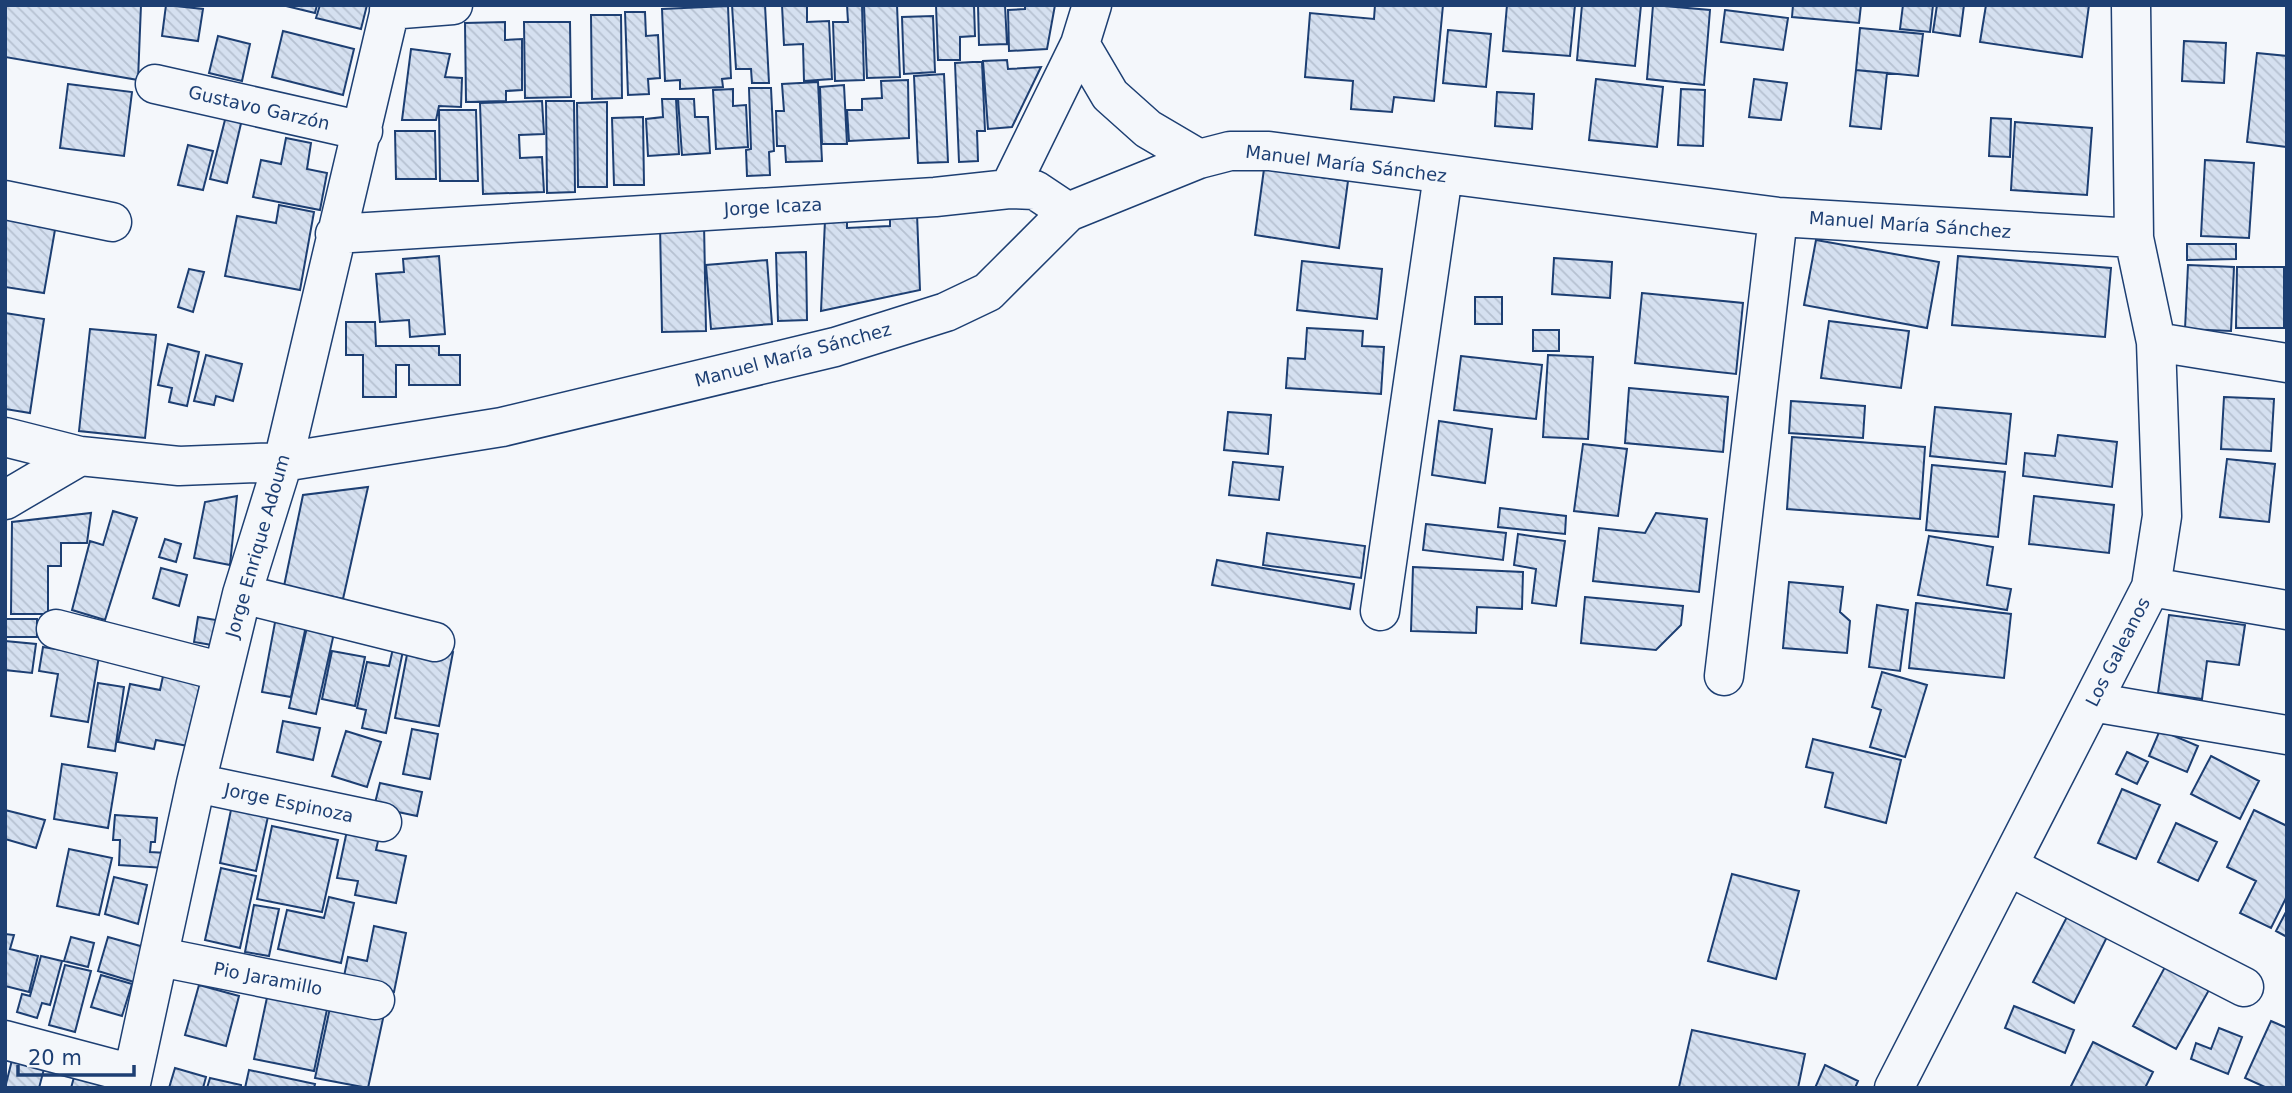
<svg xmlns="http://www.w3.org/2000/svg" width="2292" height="1093" font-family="'DejaVu Sans',sans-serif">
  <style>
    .building { fill: url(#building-back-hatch); stroke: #1d3f73; stroke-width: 2 }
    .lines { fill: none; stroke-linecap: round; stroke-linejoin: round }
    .minor-casing { stroke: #1d3f73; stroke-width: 41 }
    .minor { stroke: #f4f7fb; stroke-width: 38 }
    .labels { text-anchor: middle; stroke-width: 5; stroke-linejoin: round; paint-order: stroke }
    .street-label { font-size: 18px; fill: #1d3f73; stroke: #f4f7fb }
  </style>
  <defs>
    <pattern id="building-back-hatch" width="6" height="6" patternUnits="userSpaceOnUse" patternTransform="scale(1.75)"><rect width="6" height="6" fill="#d5e0f0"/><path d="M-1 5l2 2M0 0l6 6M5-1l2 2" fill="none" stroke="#b6c1d1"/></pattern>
  </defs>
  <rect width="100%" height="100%" fill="#f4f7fb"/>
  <path class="building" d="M5,5H141L138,80L5,57Z
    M166,5L203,9L198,41L162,36Z
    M282,5H317L315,13Z
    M320,5H367L361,29L316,18Z
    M732,5H765L769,83H752L751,69H736Z
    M782,5H807V22L829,21L832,79L804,81L803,44L784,45Z
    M847,5H862L864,80L835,81L833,22H848Z
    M864,5H897L900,77L867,78Z
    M936,5H974L975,36L960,37V60H938Z
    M978,5H1005L1007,44L979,45Z
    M1025,5H1055L1047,49L1009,51L1008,10L1025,9Z
    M1375,5H1443L1434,101L1394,97L1392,112L1351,109L1353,81L1305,77L1310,13L1374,19Z
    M1507,5H1575L1570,56L1503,51Z
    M1582,5H1641L1635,66L1577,60Z
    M1653,5L1710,10L1704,85L1647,79Z
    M1793,5H1861L1859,23L1792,17Z
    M1903,5H1933L1930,32L1900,29Z
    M1937,5H1964L1960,36L1933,32Z
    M1986,5H2089L2082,57L1980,42Z
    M728,6L731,78L722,79L723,87L680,89V80L665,81L662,9Z
    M1725,10L1788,18L1783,50L1721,42Z
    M625,12H645L646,36L658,35L660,78L648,79L649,94L628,95Z
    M591,15H621L622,98L592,99Z
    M933,16L935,72L904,74L902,17Z
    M505,22V40L522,39V90L506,91V101L466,102L465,23Z
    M524,22H570L571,97L525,98Z
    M1860,28L1923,34L1918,76L1856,70Z
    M1448,30L1491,34L1486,87L1443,83Z
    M283,31L354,49L343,95L272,77Z
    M218,36L250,44L242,81L209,73Z
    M2184,41L2226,43L2224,83L2182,81Z
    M411,49L450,54L445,77L462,78L461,107L439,106L436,120H402Z
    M2257,53L2287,56V147L2247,142Z
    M1007,60L1008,69L1041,67L1012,127L988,129L983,61Z
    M973,62H982L985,131H977L978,161L959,162L955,63Z
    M1856,70L1887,73L1881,129L1850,126Z
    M944,74L948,162L918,163L914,76Z
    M1596,79L1663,87L1657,147L1589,140Z
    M1754,79L1787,83L1781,120L1749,117Z
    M908,80L909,138L849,141L847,110H862V99L882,98L881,81Z
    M818,82L822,161L786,162L785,146H777L776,111H784L782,84Z
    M68,84L132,92L124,156L60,148Z
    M844,85L847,144H822L820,87Z
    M749,88H771L774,151L769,152L770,175L747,176L746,150L751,149Z
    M733,89V106L746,105L748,147L716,149L713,90Z
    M1681,89L1705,90L1703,146L1678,145Z
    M1497,92L1534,94L1532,129L1495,126Z
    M662,99H676L679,154L648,156L646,119L663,117Z
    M678,99H694L695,117H708L710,153L682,155Z
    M542,101L544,134L519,135L520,158L542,157L544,192L483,194L480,103Z
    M546,101H574L575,192L547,193Z
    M607,102V187H578L577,103Z
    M439,110H476L478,181H440Z
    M227,112L243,115L227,183L210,179Z
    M643,117L644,185H614L612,118Z
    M1991,118L2011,119L2010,157L1989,156Z
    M2015,122L2092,128L2087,195L2011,190Z
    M395,131H435L436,179H396Z
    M286,138L311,143L307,169L327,173L320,210L253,197L261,160L281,164Z
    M188,145L213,151L203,190L178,185Z
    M2205,160L2254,163L2249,238L2201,236Z
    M1264,169L1348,181L1339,248L1255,235Z
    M279,205L314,212L300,290L225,276L237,216L276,223Z
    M917,214L920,290L821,311L825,220L847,219V228L890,226V215Z
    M5,216L56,224L44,293L5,287Z
    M704,223L706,331L662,332L660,224Z
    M1816,240L1939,262L1927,328L1804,305Z
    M2187,244H2236V259L2187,260Z
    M806,252L807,320L778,321L776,253Z
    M439,256L445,334L410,337L409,320L380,322L376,274L404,272L403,259Z
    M1958,256L2111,268L2105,337L1952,325Z
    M1554,258L1612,262L1610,298L1552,294Z
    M767,260L772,324L711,329L706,265Z
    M1302,261L1382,269L1377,319L1297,310Z
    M2188,265L2234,267L2231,331L2185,329Z
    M2237,267H2284V328H2236Z
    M189,269L204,272L193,312L178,307Z
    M1642,293L1743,303L1736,374L1635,363Z
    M1475,297H1502V324H1475Z
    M5,313L44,319L30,413L5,409Z
    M1829,321L1909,331L1901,388L1821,378Z
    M346,322H375L376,346H439V355H460V385H409V365H396V397H363V355H346Z
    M1307,328L1363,331L1362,346L1384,347L1381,394L1286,388L1288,358L1305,359Z
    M90,329L156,335L145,438L79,431Z
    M1533,330H1559V351H1533Z
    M168,344L199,352L187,406L169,402L172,388L158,385Z
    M206,355L242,364L233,401L216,396L214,405L194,401Z
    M1548,355L1593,357L1588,439L1543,437Z
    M1461,356L1542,365L1536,419L1454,410Z
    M1629,388L1728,397L1723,452L1625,443Z
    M2224,397L2274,399L2271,451L2221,449Z
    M1791,401L1865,406L1863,438L1789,433Z
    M1935,407L2011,414L2006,464L1930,456Z
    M1228,412L1271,415L1268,454L1224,450Z
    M1439,421L1492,429L1485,483L1432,475Z
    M2058,435L2117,442L2112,487L2023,476L2025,453L2055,456Z
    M1792,437L1925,447L1920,519L1787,509Z
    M1583,444L1627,449L1618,516L1574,511Z
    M2227,459L2275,464L2269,522L2220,517Z
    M1233,462L1283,467L1279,500L1229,495Z
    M1932,465L2005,472L1998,537L1926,530Z
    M368,487L343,599L284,586L303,495Z
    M237,496L230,565L194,558L205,502Z
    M2034,496L2114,505L2109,553L2029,544Z
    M1500,508L1566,516L1565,534L1498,527Z
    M113,511L137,518L105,620L72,610L90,541L103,545Z
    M91,513L87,543H61V566H48V614H11L12,522Z
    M1656,513L1707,519L1699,592L1593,581L1599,528L1645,533Z
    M1426,524L1506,533L1503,560L1423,550Z
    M1267,533L1365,546L1361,578L1263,565Z
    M1518,534L1565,541L1556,606L1532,603L1536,569L1514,565Z
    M1929,536L1993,547L1987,585L2011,589L2007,610L1918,595Z
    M165,539L181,544L176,562L159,557Z
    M1217,560L1354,584L1350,609L1212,585Z
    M1413,567L1523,572L1522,609L1477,607L1476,633L1411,631Z
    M161,568L187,575L179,606L153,598Z
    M1789,582L1843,587L1840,612L1850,621L1847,653L1783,648Z
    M1585,597L1683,606L1681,625L1656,650L1581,643Z
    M1916,603L2011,614L2004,678L1909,668Z
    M1877,605L1908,610L1900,671L1869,667Z
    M2169,615L2245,625L2239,665L2207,661L2202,699L2158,693Z
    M198,617L216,620L212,645L194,642Z
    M276,617L307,621L291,697L262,692Z
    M5,619H37V637H5Z
    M307,627L334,633L316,714L289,708Z
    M5,641L36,644L32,673L5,670Z
    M394,644L404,646L386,733L362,728L366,710L357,708L367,662L389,666Z
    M409,644L453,652L439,726L395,718Z
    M43,647L99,656L88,722L51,716L58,674L39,671Z
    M332,651L365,657L355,706L322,699Z
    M165,667L202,674L188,746L156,740L154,749L118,742L130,684L160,690Z
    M1882,672L1927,685L1905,757L1870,747L1881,710L1872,707Z
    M98,683L124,687L115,751L88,747Z
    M283,721L320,728L313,760L277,752Z
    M412,729L438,734L430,779L403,774Z
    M2160,730L2198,746L2187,772L2149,756Z
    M346,731L381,742L367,787L332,776Z
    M1813,739L1901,760L1886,823L1825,807L1833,773L1806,767Z
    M2127,752L2148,762L2137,784L2116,774Z
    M2211,756L2259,781L2240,819L2191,794Z
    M62,764L117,773L108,828L54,819Z
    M380,783L422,792L417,816L374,807Z
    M2122,789L2160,805L2136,859L2098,843Z
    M232,805L269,812L256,871L220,863Z
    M5,810L45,820L36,848L5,839Z
    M2254,810L2287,826V896L2271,928L2240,913L2256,881L2227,867Z
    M115,815L157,818L155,842H151L150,852L167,853L165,868L119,865L120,840H113Z
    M349,821L381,828L376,850L406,856L396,903L355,895L358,881L337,878Z
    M2176,823L2217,842L2198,881L2158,862Z
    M272,826L338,840L322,912L257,899Z
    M69,849L112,858L99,915L57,906Z
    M221,868L256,876L240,948L205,940Z
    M1732,874L1799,891L1776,979L1708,961Z
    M114,877L147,885L138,924L105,914Z
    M329,897L354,903L341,963L278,949L287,910L324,918Z
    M254,905L279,909L269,956L245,952Z
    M2287,910V937L2276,931Z
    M2069,913L2109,933L2074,1003L2033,982Z
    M374,926L406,933L394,992L343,981L348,957L367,961Z
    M5,934L14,935L10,949L38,956L29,992L5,986Z
    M71,937L94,943L88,967L64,961Z
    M108,937L144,947L134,982L98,971Z
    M41,956L62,961L50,1005L42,1003L37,1018L17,1012L22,994L30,996Z
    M65,965L91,971L75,1032L49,1025Z
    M2165,967L2209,990L2176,1049L2133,1026Z
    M101,975L132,984L122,1016L91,1007Z
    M199,985L239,996L226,1046L185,1035Z
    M269,988L329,1000L314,1071L254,1059Z
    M331,1003L384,1014L368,1088L315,1078Z
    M2014,1006L2074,1030L2065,1053L2005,1028Z
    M2271,1021L2287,1028V1088H2267L2245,1078Z
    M2219,1028L2242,1037L2228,1074L2191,1059L2196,1043L2211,1049Z
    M1692,1030L1805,1054L1798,1088L1679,1087Z
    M2093,1042L2153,1072L2145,1088H2070Z
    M12,1060L44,1069L39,1088H5Z
    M1825,1065L1858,1081L1855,1088H1815Z
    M175,1068L206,1077L203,1088H169Z
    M76,1070L107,1079L105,1088H71Z
    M249,1070L315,1084L314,1088H245Z
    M210,1078L241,1085V1088H207Z"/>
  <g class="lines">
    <defs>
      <path id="minor" d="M389,10L453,5
        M1080,44L1110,95L1148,129L1199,159
        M155,84L363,131
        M1009,189L1035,190L1068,212
        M5,200L112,222
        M335,234L935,197L1009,189L1080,44L1092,5
        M2156,342L2287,363
        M5,437L80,456
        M5,500L80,456L179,466L283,462L502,427L835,347L946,312L988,292L1068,212L1199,159L1230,151H1269L1778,217L2134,238
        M2151,587L2287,610
        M242,594L435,642
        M1380,611L1443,175
        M56,629L223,672
        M1724,676L1778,217
        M2092,702L2287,735
        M196,783L382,822
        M2008,866L2244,987
        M160,957L375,1000
        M5,1040L133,1074
        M130,1088L196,783L242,594L283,462L391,5
        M1894,1088L2151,587L2162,516L2156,342L2134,238L2131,5"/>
    </defs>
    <use href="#minor" class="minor-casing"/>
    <use href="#minor" class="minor"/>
  </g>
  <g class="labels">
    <g class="street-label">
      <text transform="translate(259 108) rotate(13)" y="6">Gustavo Garzón</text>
      <text transform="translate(1346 164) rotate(7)" y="6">Manuel María Sánchez</text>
      <text transform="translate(773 207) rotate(-3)" y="6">Jorge Icaza</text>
      <text transform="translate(1910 225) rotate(4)" y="6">Manuel María Sánchez</text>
      <text transform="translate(793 355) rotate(-15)" y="6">Manuel María Sánchez</text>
      <text transform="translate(258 546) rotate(-74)" y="6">Jorge Enrique Adoum</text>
      <text transform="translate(2118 652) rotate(-63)" y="6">Los Galeanos</text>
      <text transform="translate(289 803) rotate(12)" y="6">Jorge Espinoza</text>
      <text transform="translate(268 979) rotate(11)" y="6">Pio Jaramillo</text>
    </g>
  </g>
  <rect width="2292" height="1093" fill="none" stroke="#1d3f73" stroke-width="14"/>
  <path d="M18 1065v10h116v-10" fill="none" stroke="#1d3f73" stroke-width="3.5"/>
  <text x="28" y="1065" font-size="21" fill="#1d3f73" stroke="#f4f7fb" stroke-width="5" paint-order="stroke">20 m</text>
</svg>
